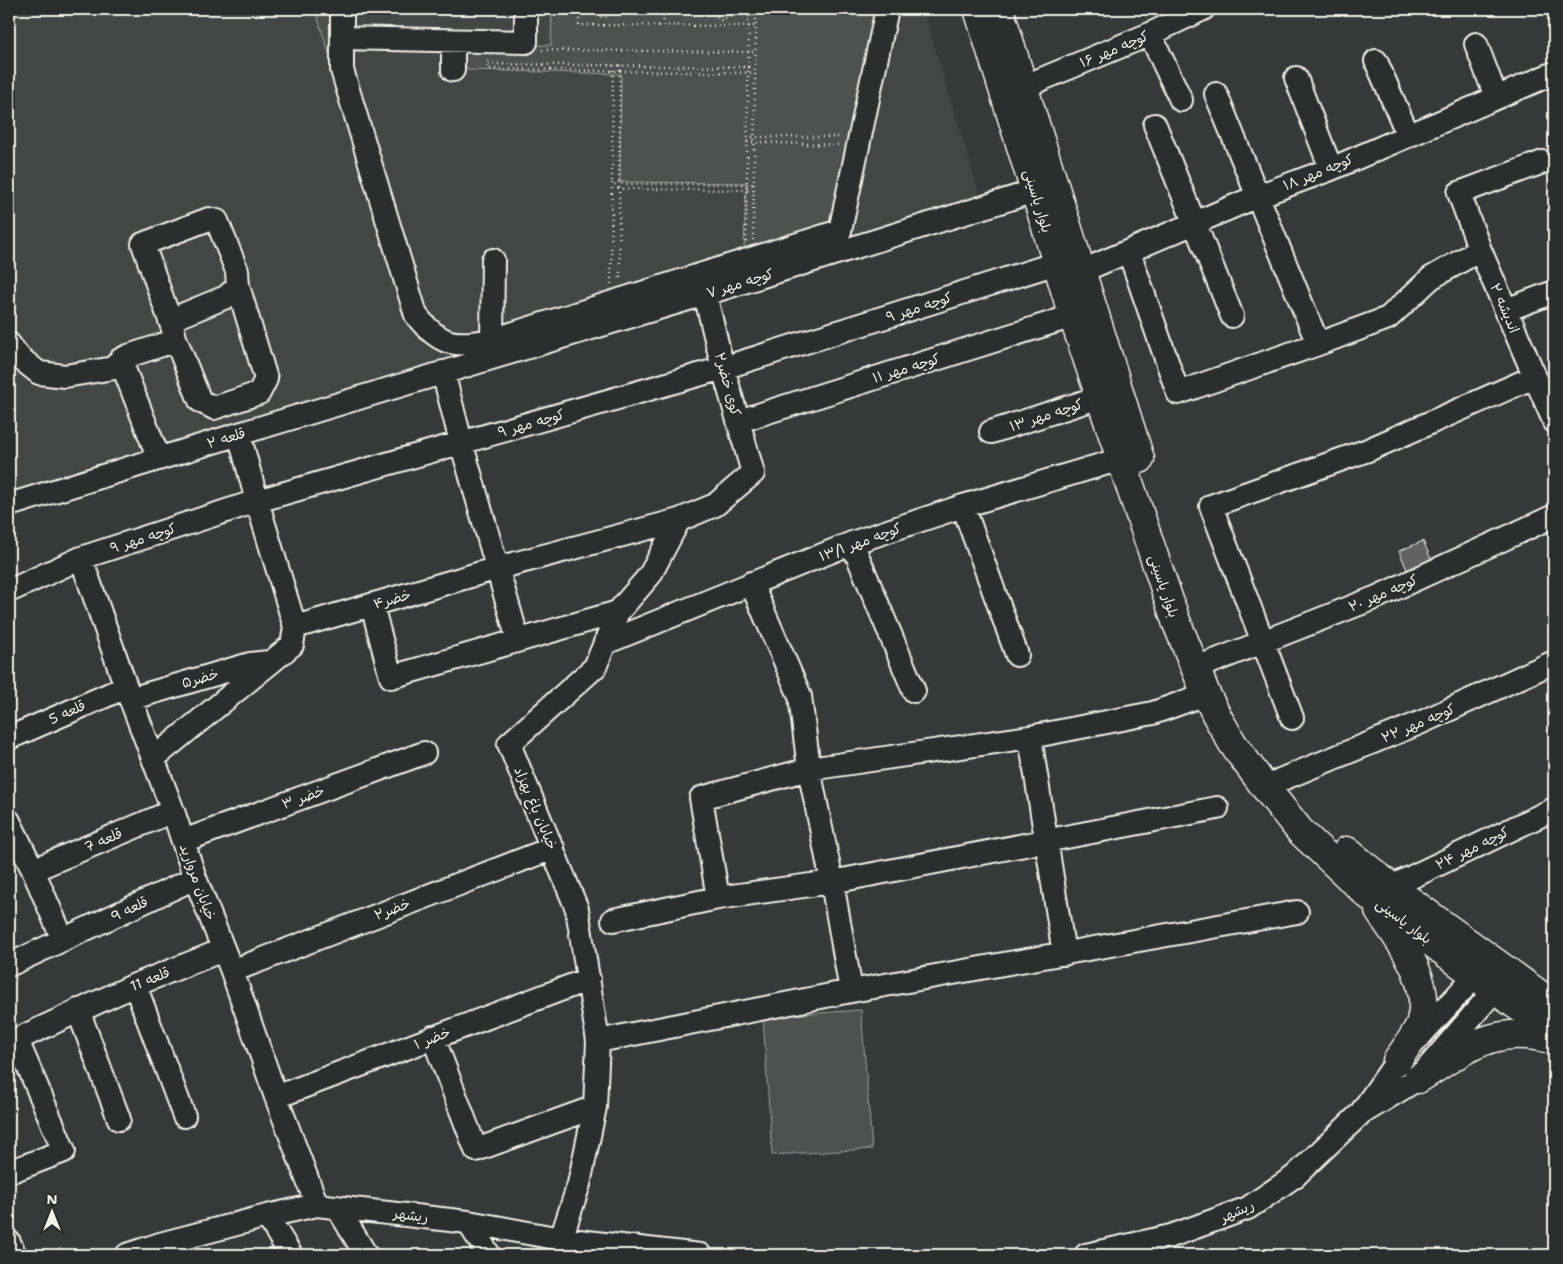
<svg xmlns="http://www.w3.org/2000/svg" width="1563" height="1264" font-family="'Shantell Sans','Playpen Sans Arabic',sans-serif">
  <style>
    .built { fill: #434645 }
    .green { fill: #4e514f; stroke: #a1a19c }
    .building { fill: #616362; stroke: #f4f1e8 }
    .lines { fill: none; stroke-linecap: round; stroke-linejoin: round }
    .minor-casing { stroke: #f4f1e8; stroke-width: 26 }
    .major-casing { stroke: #f4f1e8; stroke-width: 31 }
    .path { stroke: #f4f1e8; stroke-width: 2.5; stroke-dasharray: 1 4; stroke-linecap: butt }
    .minor { stroke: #2a2d2e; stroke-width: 22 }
    .major { stroke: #2a2d2e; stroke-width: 28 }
    .labels { text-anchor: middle; stroke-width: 4; stroke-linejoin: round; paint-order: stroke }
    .street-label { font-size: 14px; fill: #f4f1e8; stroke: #2a2d2e }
  </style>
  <rect width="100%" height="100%" fill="#363939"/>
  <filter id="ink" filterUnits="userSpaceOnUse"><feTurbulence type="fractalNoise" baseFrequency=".02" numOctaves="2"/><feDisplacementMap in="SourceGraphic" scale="10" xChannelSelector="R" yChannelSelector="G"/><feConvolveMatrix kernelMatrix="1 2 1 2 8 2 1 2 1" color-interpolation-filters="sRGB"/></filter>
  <g filter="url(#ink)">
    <path class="built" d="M9,9H923L980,196L9,492Z"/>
    <path class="green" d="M315,9H335V53L329,54Z
      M552,9H880L833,223L744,253L746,183L620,182L621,74L468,70C462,61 463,56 469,47L551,45Z
      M861,1010L872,1149L772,1155L763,1017Z"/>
    <path class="building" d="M1423,541L1432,561L1408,572L1399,551Z"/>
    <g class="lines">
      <defs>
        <path id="minor" d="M342,9V70L416,315C440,346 455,347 492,340L840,231L887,9
          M1150,34L1181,100
          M342,38L526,42V9
          M453,41V70
          M1476,44L1496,97
          M1376,61L1408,135
          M1296,78L1331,169
          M1023,87L1150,34L1203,9
          M1216,94L1318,344
          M1155,125L1232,316
          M1543,162L1459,193L1480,250L1554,421
          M1129,252L1178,393L1318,344L1388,318L1431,278L1480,250
          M1082,271L1258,196L1331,169L1554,73
          M1506,310L1554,292
          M175,338L200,401L214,408L259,393L266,379L238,286
          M492,340L493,260
          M9,344L20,358L39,373L65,376L114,368L124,369L159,459
          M114,368L120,360L128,356L171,342L175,338L173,329L143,244L209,219L217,221L237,271L238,286L226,297L170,320
          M443,372L461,442L518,640
          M739,421L1073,316
          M991,432L1100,397
          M239,434L257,501L295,627
          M9,505L239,434L705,294L1035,191
          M963,506L1017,655
          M852,543L914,691
          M81,558L126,687L173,811L195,878L232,971L276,1097L317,1205
          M751,583L800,696L809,769L832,882L851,991
          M9,591L81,558L257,501L723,368L1057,263
          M372,605L391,677L618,612
          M605,643L852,543L963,506L1121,459
          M1209,663L1377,597L1554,516
          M130,699L250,664L269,662
          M1292,718L1211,506L1368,450L1534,377
          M1030,737L1064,954
          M9,738L126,687
          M154,758L292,645L295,627L498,568L679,520
          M1280,780L1422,722L1554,662
          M9,821L33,870L63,940
          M183,841L424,753
          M33,870L173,811
          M1391,887L1554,809
          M718,898L701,798L809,769L1030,737L1153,713L1206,694
          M613,920L718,898L832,882L1217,808
          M9,965L195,878
          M232,971L553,848
          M135,985L184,1116
          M78,1010L119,1119
          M433,1037L476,1150L595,1107
          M598,1041L851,991L1297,912
          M9,1043L135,985L223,950
          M276,1097L589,979
          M1367,1110L1418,1079L1505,978
          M9,1172L64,1151L17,1040
          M337,1207L366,1255
          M267,1216L291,1255
          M468,1222L489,1255
          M561,1239L579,1184L595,1107L598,1041L577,909L509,744L595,667L618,612L650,575L679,520L715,505L753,473L723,368L705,294
          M9,1242L15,1255
          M127,1255L160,1244L267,1216L317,1205L468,1222L561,1239L700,1255
          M1086,1255L1171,1236L1248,1208L1295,1176L1360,1114L1397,1061L1487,963"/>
        <path id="major" d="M978,9L1035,191L1073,316L1121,459L1176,621L1206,694L1218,718L1233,744L1264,786L1300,831L1367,894L1495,990L1554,1032
          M999,9L1140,459
          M1347,851L1391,887L1554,1005
          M1379,911C1401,943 1432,980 1421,1021C1419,1031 1403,1051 1397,1061
          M1418,1079C1467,1049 1494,1023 1554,1040"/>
      </defs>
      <use href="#minor" class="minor-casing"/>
      <use href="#major" class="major-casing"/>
      <path class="path" d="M579,9V25L755,26
        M588,9L603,18L621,9
        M648,9L663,15
        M704,9L721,20L743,9
        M663,15L676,9
        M663,15L664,26
        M542,50L755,52
        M488,61V69L755,73
        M488,64L755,67
        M613,65L612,181L619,189L754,190
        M620,65L619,182L623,184H754
        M747,137H840
        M747,142L841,145
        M619,182L620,281
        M753,240L756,9
        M746,242L749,9
        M611,284L612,182"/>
      <use href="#minor" class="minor"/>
      <use href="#major" class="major"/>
    </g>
  </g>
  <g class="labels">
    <g class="street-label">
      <text transform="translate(1114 49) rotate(-23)" y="5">کوچه مهر ۱۶</text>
      <text transform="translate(1318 172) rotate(-22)" y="5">کوچه مهر ۱۸</text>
      <text transform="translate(1038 201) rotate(73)" y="5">بلوار یاسینی</text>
      <text transform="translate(740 283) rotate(-17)" y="5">کوچه مهر ۷</text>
      <text transform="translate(919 307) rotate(-18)" y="5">کوچه مهر ۹</text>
      <text transform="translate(1505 308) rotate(67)" y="5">اندیشه ۲</text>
      <text transform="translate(906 368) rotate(-17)" y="5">کوچه مهر ۱۱</text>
      <text transform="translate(728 384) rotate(75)" y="5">کوی خضر۲</text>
      <text transform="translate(1046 415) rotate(-18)" y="5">کوچه مهر ۱۳</text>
      <text transform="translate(531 423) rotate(-16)" y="5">کوچه مهر ۹</text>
      <text transform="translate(226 438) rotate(-17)" y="5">قلعه ۲</text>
      <text transform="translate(143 538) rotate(-18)" y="5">کوچه مهر ۹</text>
      <text transform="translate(860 542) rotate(-20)" y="5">کوچه مهر ۱۳/۱</text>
      <text transform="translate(1164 586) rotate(71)" y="5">بلوار یاسینی</text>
      <text transform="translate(1383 593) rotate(-23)" y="5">کوچه مهر ۲۰</text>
      <text transform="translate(392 599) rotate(-16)" y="5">خضر۴</text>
      <text transform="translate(200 678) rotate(-16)" y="5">خضر۵</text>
      <text transform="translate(67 712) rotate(-24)" y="5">قلعه 5</text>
      <text transform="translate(1418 723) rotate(-23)" y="5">کوچه مهر ۲۲</text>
      <text transform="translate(303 797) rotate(-20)" y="5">خضر ۳</text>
      <text transform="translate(536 808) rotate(67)" y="5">خیابان باغ بهزاد</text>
      <text transform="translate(103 840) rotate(-23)" y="5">قلعه 7</text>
      <text transform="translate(1472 848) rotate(-26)" y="5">کوچه مهر ۲۴</text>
      <text transform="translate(198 882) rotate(70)" y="5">خیابان مروارید</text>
      <text transform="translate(129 909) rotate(-25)" y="5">قلعه 9</text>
      <text transform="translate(392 909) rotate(-21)" y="5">خضر۲</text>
      <text transform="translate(1404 921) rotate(37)" y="5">بلوار یاسینی</text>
      <text transform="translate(150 979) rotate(-22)" y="5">قلعه 11</text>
      <text transform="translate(432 1038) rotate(-21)" y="5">خضر ۱</text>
      <text transform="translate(1237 1211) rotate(-24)" y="5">ریشهر</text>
      <text transform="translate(411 1215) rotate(7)" y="5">ریشهر</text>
    </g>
  </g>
  <rect width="1563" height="1264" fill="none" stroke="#2a2d2e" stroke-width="30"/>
  <rect x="15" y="15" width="1533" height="1234" fill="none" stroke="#f4f1e8" stroke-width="2" filter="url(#ink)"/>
  <g transform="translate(52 1212)" stroke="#2a2d2e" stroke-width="4" paint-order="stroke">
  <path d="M0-4L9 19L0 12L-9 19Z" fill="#f4f1e8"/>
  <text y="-8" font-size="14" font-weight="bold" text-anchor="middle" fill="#f4f1e8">N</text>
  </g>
</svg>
